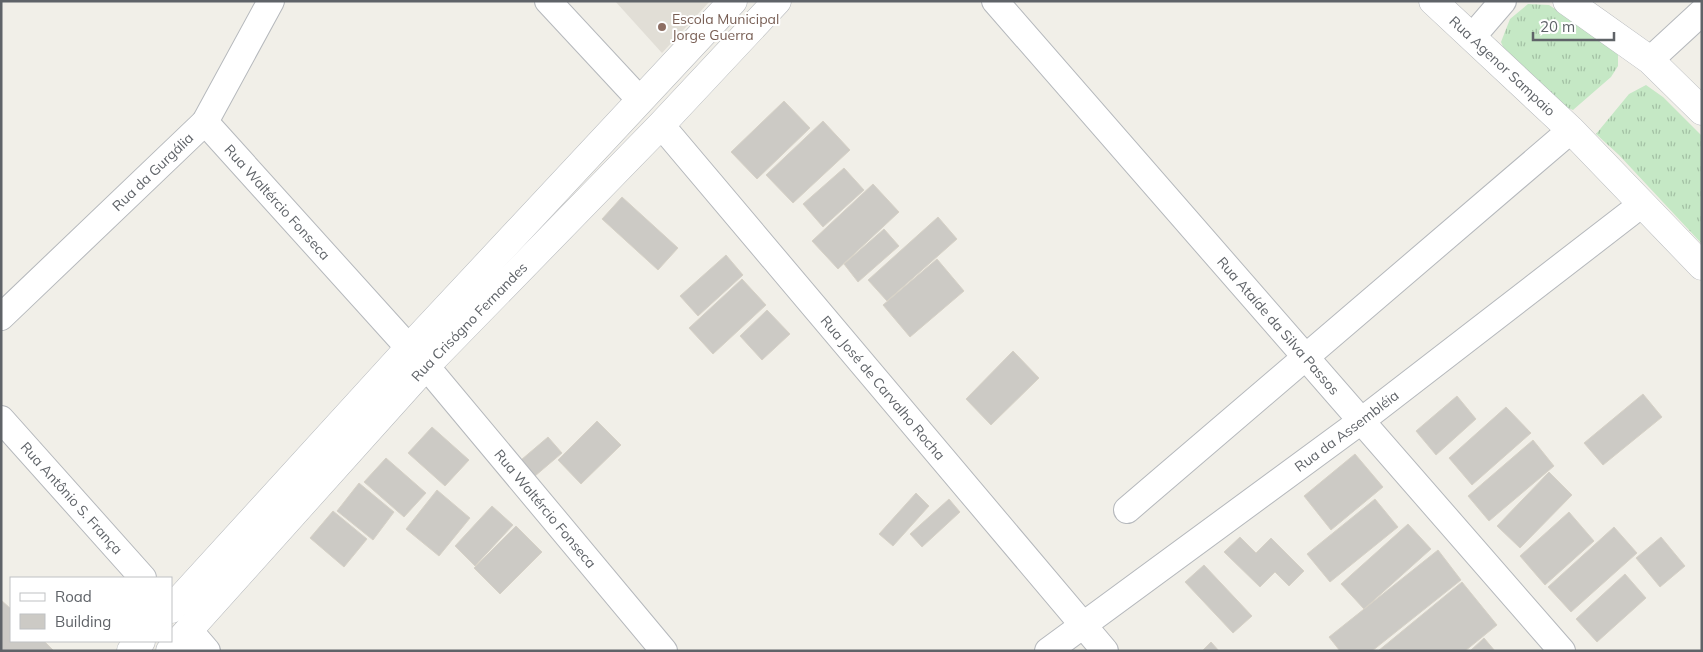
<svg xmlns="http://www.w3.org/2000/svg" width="1703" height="652" font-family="Mulish,sans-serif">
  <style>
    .education { fill: #e1ded6 }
    .grass { fill: url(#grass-tufts) }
    .building { fill: #cccac5; stroke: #d6d1c6 }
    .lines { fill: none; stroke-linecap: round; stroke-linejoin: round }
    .minor-casing { stroke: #b5b8bc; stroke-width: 28 }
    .tertiary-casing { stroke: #b5b8bc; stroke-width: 29 }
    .minor { stroke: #fff; stroke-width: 26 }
    .tertiary { stroke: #fff; stroke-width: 28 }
    .education-dot { fill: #8d6e63; stroke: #fff; stroke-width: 2 }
    .labels { text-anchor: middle; stroke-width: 4; stroke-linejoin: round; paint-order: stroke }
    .education-label { font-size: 14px; fill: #785e54; stroke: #fff; text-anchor: start }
    .street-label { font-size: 14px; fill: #5f6368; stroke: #fff }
  </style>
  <defs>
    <pattern id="grass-tufts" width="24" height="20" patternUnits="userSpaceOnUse" patternTransform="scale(1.25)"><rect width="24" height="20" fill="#c5e8c5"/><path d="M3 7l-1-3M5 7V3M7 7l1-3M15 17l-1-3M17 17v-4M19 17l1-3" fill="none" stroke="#a3c0a4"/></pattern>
  </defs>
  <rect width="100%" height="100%" fill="#f1efe8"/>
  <path class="education" d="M615,1H710L662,53Z"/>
  <path class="grass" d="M1528,4L1549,5L1606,42L1618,55V66L1611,77L1573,110L1563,106L1504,49L1501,42L1510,19Z
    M1646,85L1663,97L1702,136V244L1619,155L1596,134L1629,94Z"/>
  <path class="building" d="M784,101L810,128L757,179L731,152Z
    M823,121L850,150L793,203L766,175Z
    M844,168L864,190L823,227L803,204Z
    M873,184L899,212L838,269L812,241Z
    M622,197L678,248L658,270L602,219Z
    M938,217L957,239L887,301L868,280Z
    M884,229L899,246L858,282L844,264Z
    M726,255L743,275L698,316L680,296Z
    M937,259L964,291L910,337L883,305Z
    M742,279L766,305L713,354L689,328Z
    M767,310L790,334L762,360L740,336Z
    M1013,351L1039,378L991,425L966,399Z
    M1643,394L1662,417L1603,465L1584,443Z
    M1457,396L1476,419L1436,455L1416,431Z
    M1506,407L1531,433L1472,485L1449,458Z
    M597,421L621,445L581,484L558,460Z
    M432,427L469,460L445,486L408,453Z
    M548,437L562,453L535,476L521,460Z
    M1533,440L1554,466L1489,521L1468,496Z
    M1355,454L1383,487L1331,530L1304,496Z
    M386,458L426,493L404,517L364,482Z
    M1549,472L1572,495L1520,548L1497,526Z
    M359,483L394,512L373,540L337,511Z
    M437,490L470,518L439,556L406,529Z
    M916,493L929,506L893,546L879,534Z
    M949,499L960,512L922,547L910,534Z
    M1375,499L1398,527L1330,582L1307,554Z
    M492,506L513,525L475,566L455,546Z
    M333,511L367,539L344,567L310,538Z
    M1569,512L1594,541L1545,585L1520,556Z
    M1408,524L1431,549L1364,609L1341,584Z
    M516,526L542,552L500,594L474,568Z
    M1614,527L1637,553L1571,612L1548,587Z
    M1240,537L1256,553L1271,538L1304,571L1289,586L1275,572L1260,587L1224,552Z
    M1661,537L1685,566L1660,587L1636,558Z
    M1438,550L1461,580L1372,651H1340L1329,637Z
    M1204,565L1252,616L1233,633L1185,582Z
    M1625,574L1646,598L1597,642L1576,619Z
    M1462,582L1497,625L1465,651H1378Z
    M1,600L11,609V641H44L54,651H1Z
    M1484,638L1495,651H1470Z
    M1211,642L1219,651H1202Z"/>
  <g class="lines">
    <defs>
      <g id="minor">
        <path d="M548,1L640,100"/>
        <path id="s1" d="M995,1L1562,651"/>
        <path d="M1472,37L1503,1"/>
        <path d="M1650,60L1702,12"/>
        <path id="s2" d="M205,122L409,348"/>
        <path id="s3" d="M661,125L1105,651"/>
        <path id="s4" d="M1,317L205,122L271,1"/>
        <path id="s5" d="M426,366L664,651"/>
        <path id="s6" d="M1,419L143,578"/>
        <path d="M1127,510L1571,130"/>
        <path d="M189,630L207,651"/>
        <path id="s7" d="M1048,651L1361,421L1642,204"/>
      </g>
      <g id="tertiary">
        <path id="s8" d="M1433,1L1571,130L1702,266"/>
        <path d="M1567,1L1650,60L1702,111"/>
        <path d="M171,609L409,348L733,1"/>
        <path d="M131,651L141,641"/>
        <path id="s9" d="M170,651L426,366L661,125L777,1"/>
      </g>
    </defs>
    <use href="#minor" class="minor-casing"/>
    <use href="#tertiary" class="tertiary-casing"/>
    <use href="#minor" class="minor"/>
    <use href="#tertiary" class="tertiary"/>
  </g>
  <circle class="education-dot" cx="662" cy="27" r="5"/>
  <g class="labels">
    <g class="education-label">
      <text x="672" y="24">Escola Municipal<tspan x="672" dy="16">Jorge Guerra</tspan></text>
    </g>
    <g class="street-label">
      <text dy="5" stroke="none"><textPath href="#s8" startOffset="95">Rua Agenor Sampaio</textPath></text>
      <text dy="5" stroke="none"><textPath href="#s4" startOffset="210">Rua da Gurgália</textPath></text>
      <text dy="5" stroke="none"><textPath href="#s2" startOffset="108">Rua Waltércio Fonseca</textPath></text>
      <text dy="5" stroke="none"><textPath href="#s9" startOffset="445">Rua Crisógno Fernandes</textPath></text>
      <text dy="5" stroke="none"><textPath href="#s1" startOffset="431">Rua Ataíde da Silva Passos</textPath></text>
      <text dy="5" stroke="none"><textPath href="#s3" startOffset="344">Rua José de Carvalho Rocha</textPath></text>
      <text dy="5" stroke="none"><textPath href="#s7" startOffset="371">Rua da Assembléia</textPath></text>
      <text dy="5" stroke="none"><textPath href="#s6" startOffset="106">Rua Antônio S. França</textPath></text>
      <text dy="5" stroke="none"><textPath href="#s5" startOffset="186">Rua Waltércio Fonseca</textPath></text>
    </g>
  </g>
  <rect width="1703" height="652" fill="none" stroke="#5f6368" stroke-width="5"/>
  <rect x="10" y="577" width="162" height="65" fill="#ffffff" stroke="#bfc1c3"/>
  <rect x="20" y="593" width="25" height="8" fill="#ffffff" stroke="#bfc1c3"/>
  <text x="55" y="602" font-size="15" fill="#5f6368">Road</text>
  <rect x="20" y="614" width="25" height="15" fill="#cccac5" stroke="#bfc1c3"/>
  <text x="55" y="627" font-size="15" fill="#5f6368">Building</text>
  <path d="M1533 32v8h81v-8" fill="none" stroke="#5f6368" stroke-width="2.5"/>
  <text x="1540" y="32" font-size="15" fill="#5f6368" stroke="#ffffff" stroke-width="4" paint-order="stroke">20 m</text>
</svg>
